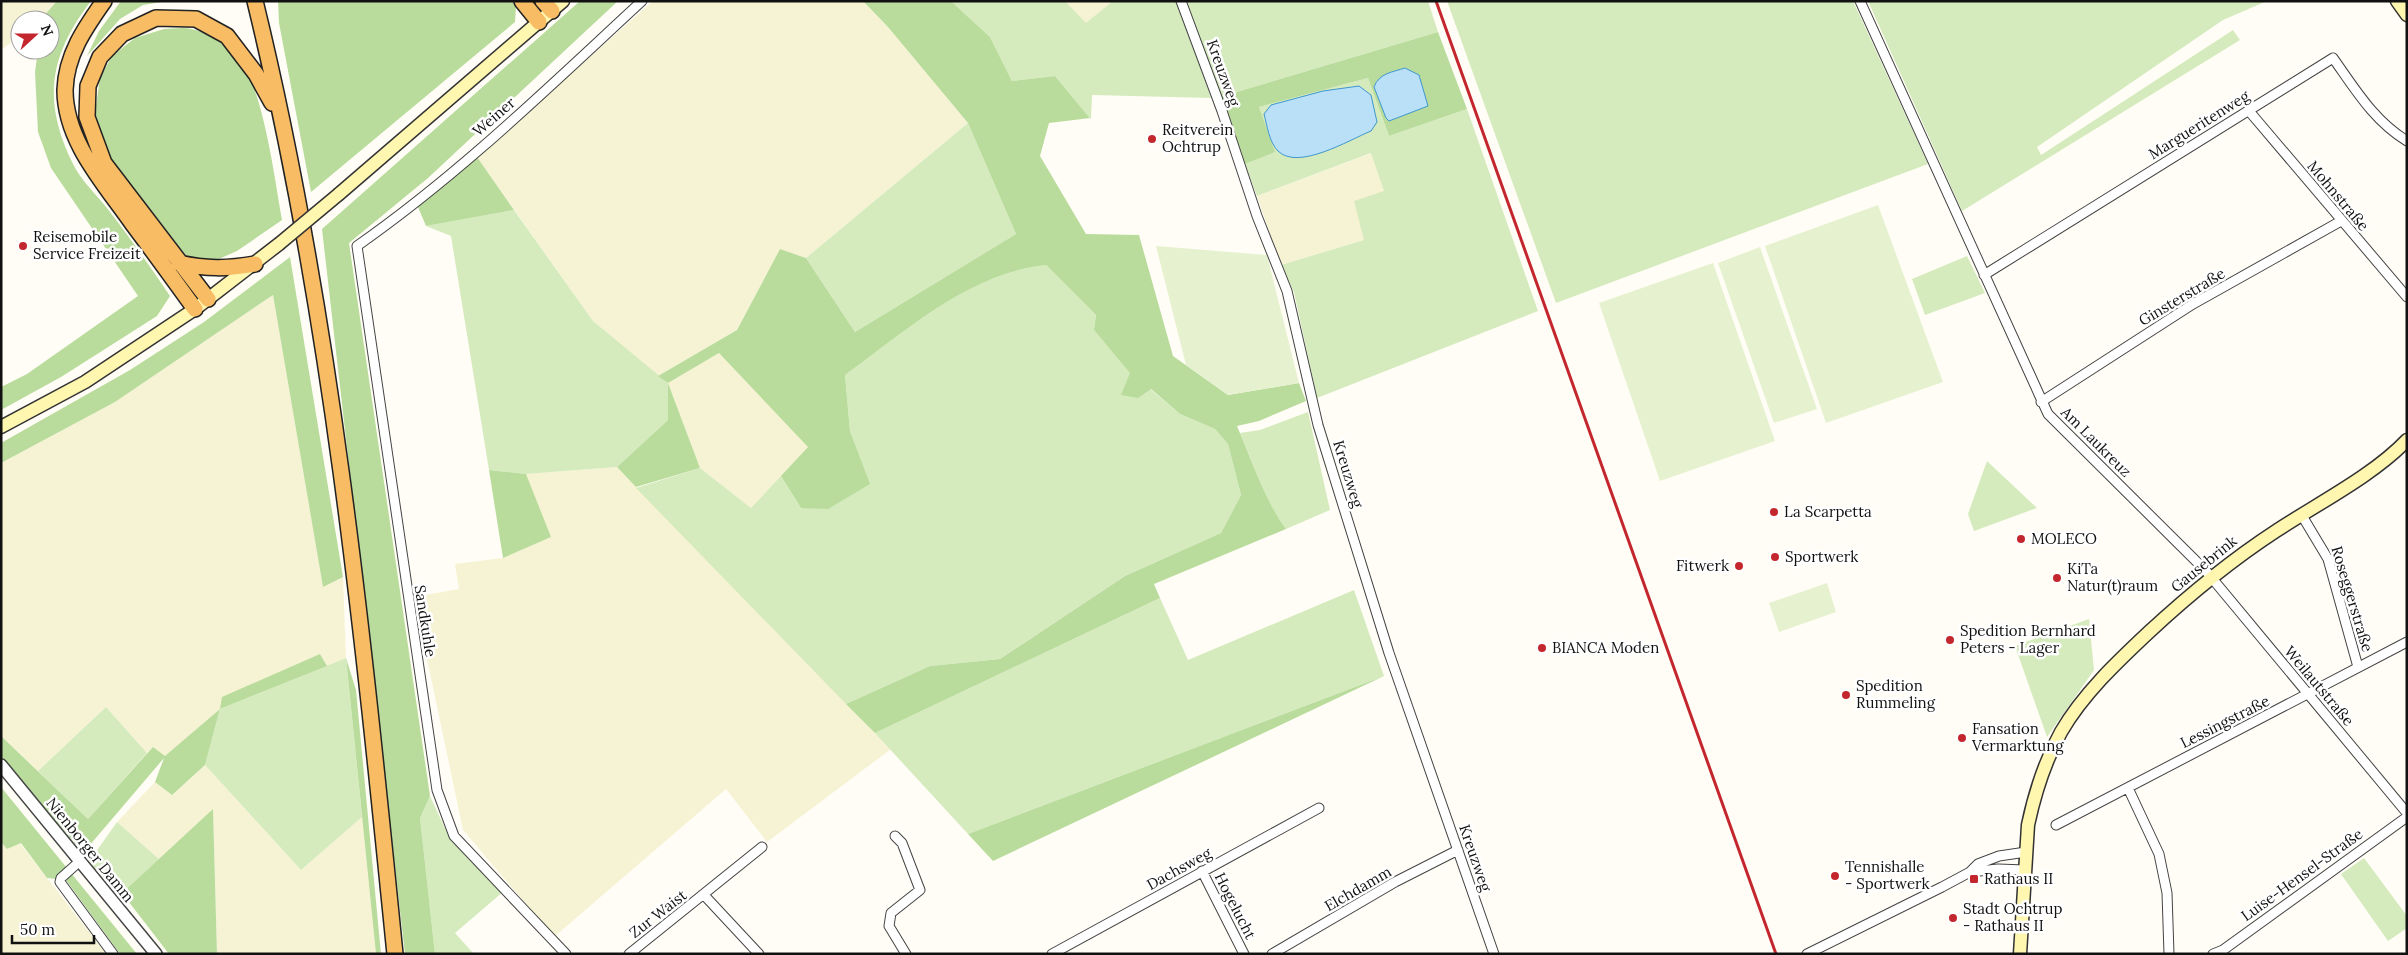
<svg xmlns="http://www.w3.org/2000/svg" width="2408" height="955" font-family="Lora,serif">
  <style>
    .farmland { fill: #f6f3d4 }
    .green { fill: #d5ebbd }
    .forest { fill: #b9dc9c }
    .pitch { fill: #e6f2cf }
    .water { fill: #b9e0f7; stroke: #3f96cf }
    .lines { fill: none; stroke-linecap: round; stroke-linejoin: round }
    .minor-casing { stroke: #444; stroke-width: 11 }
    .tertiary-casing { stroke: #444; stroke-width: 14 }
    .secondary-casing { stroke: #333; stroke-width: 15 }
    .trunk-casing { stroke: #222; stroke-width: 18 }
    .minor { stroke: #fff; stroke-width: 9 }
    .tertiary { stroke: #fff; stroke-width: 11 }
    .secondary { stroke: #fff6b0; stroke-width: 12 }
    .trunk { stroke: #f7bc64; stroke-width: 15 }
    .rail { stroke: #c4262e; stroke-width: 3 }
    .secondary-bridge-casing { stroke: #333; stroke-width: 15; stroke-linecap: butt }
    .secondary-bridge { stroke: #fff6b0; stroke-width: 12 }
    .poi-dot { fill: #c4262e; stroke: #fff; stroke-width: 2 }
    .labels { text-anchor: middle; stroke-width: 5; stroke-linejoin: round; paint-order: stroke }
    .street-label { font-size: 15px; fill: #111; stroke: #fff }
    .poi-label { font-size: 15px; fill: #111; stroke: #fff; text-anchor: start }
  </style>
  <rect width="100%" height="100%" fill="#fffdf5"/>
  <path class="farmland" d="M1,1H57L40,20H20V36L1,50Z
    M653,1H863L888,27L968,123L806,258L780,249L737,330L658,376L593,321L477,157Z
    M1065,1H1113L1086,24Z
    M1372,153L1384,191L1364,240L1281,265L1257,196Z
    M273,295L323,586L343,577L346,658L327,666L320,654L220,709L165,757L153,747L147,753L106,707L38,771L1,736V463L115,402Z
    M719,353L809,447L751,508L700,468L668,383Z
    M617,467L891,749L767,842L726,789L554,937L463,830L414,597L459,589L455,564L503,558L550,537L526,474Z
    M205,765L301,870L362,817L376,954H217L213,810L159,859L117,822L155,782L172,795Z
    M1,842L7,849L20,843L106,954H1Z"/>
  <path class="green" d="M951,1H1065L1086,23L1113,1H1177L1211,98L1092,95L1091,119L1055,76L1012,81L990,37Z
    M1185,1H1428L1438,32L1220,97Z
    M1447,1H1853L1928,164L1556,303Z
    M1868,1H2267L2223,20L2037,147L2041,155L2233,30L2240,40L1962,211Z
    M1368,78L1389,136L1467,109L1538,311L1317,398L1294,292L1281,265L1364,240L1354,201L1384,191L1371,153L1257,196L1245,164L1274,152L1259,107Z
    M968,123L1016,234L855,332L806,258Z
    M514,210L593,321L668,383V420L617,467L526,474L489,470L451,236L426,226Z
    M1967,256L1985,293L1925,315L1912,279Z
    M1046,265L1096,315L1094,330L1131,373L1180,414L1215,429L1228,444L1241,495L1221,533L1125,576L1000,659L930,666L846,704L636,488L700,468L751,508L781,476L801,508L869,483L850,431L845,375C906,331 969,273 1046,265Z
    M1308,412L1330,510L1286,529C1265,501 1254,465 1240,433L1260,430Z
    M1987,461L2037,508L1974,531L1968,514Z
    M1354,590L1384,676L968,834L875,733L1160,598L1188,660Z
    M2089,619L2094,670L2047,737L2015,646Z
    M346,658L362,817L301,870L205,765L220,709Z
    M106,707L147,753L88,819L38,771Z
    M430,796L449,837L504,891L455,933L474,954H435L420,818Z
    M117,822L159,859L122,893L88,863Z
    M2364,858L2407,916V928L2388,941L2341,874Z"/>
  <path class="forest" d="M57,1H91C49,56 42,101 73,164C81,181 99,197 110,212C131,239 151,268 170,296L157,316L61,377L1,410V387L27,374L138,296L51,168L38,132L35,72L38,50H50V20L41,19Z
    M121,1H168L143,5L120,19L87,56L99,31Z
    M278,1H512L516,6L515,22L311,192L279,23Z
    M580,1H618L428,178L349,243L430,796L420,818L435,954H405L322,229Z
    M863,1H951L990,37L1012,81L1055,76L1090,118L1049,123L1040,156L1086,234L1139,235L1173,356L1228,395L1299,383L1306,401L1259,421L1237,426C1251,458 1265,501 1286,529L1154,584L1160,598L875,733L846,704L930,666L1000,659L1125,576L1221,533L1241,495L1228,444L1215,429L1180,414L1151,389L1138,398L1121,395L1130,373L1094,330L1096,315L1046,265C969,273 906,331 845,375L850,431L870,484L828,509L801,508L781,476L808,447L719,353L668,383L700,468L636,487L617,467L668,420V383L658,376L737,330L780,249L806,258L855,332L1016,234L968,123L888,27Z
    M164,29C172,29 183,27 191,29C207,32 228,46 239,59C263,87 275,181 282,220L237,251L212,262L187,257L108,155L94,120L100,78L112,56L135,38Z
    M1438,32L1467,109L1389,136L1368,78L1259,107L1275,152L1245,164L1220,97Z
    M477,157L514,210L426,226L418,207Z
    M290,257L343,577L323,587L273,295L115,402L1,463V443L130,370L204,322Z
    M489,470L526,474L551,537L503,558Z
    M320,654L327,666L220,709L205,765L172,795L155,782L164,758L89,846L76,845L1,756V736L88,819L153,747L165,756L220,709L222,697Z
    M346,658L356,690L381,954H376Z
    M1384,676L993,861L968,834Z
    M1,787L137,954H120L66,880L47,878L21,843L7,849L1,842Z
    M213,809L217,954H169L122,893Z"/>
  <path class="pitch" d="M1878,205L1943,382L1826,423L1765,246Z
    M1156,246L1267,255L1299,383L1228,395L1186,365Z
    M1760,247L1817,409L1774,423L1718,263Z
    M1713,263L1775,441L1660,481L1599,303Z
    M1827,583L1836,612L1779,632L1769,603Z"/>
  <path class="water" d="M1405,68L1419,75L1428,106L1389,121L1386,118L1374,87C1379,73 1393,72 1405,68Z
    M1359,86L1371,95L1377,122L1371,131C1349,140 1298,171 1278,151C1269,142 1267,125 1264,114L1271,105L1323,91Z"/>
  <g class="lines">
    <defs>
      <path id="minor" d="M1181,1L1222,111L1257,216L1287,291L1318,425L1389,653L1494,954
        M1860,1L2048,414L2206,571L2407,813
        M2249,111L2407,297
        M1984,275L2333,58C2355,89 2374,121 2407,141
        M2041,402L2193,304L2341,221
        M2301,514L2328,559L2358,667
        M2128,788L2159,854L2167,893L2169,954
        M2056,825L2407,642
        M895,836L902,843L920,890L891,913L889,926L906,954
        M80,861L61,878L60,882L113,954
        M1202,871L1244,954
        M1970,872L1998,869L2025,870
        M704,895L759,954
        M566,954L454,836L437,790L357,246C460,174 550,86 642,1
        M629,954L762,847
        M1052,954L1319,808
        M1272,954L1395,882L1458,850
        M1807,954L1942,887L1970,872L1978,864L1999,856L2026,852
        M2213,954L2223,950L2407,817"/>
      <path id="tertiary" d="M1,765L156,954"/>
      <path id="secondary" d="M2397,1L2407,15
        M339,194L563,1
        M1,427L85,382L195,309L279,244
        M2020,954L2028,825C2035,792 2045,761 2061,732C2083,694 2117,662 2149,632C2189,595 2230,561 2276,531C2317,504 2374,475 2407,440"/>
      <path id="trunk" d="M104,1C85,28 66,55 65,90C65,141 104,183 132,223C153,251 174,280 195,309
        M255,1C331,313 363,635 395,954
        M522,1L539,22
        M543,1L552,11
        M179,263C206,269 227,269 255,264
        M208,299L104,163L87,117L88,86L100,57L122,34L156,18L196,19L227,36L256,74L272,103"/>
    </defs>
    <use href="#minor" class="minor-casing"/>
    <use href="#tertiary" class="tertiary-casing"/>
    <use href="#secondary" class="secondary-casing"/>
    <use href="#trunk" class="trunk-casing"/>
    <use href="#minor" class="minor"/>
    <use href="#tertiary" class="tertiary"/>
    <use href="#secondary" class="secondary"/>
    <use href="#trunk" class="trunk"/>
    <path class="rail" d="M1436,1L1776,954"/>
    <defs>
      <path id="secondary-bridge" d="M279,244L339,194"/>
    </defs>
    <use href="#secondary-bridge" class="secondary-bridge-casing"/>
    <use href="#secondary-bridge" class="secondary-bridge"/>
  </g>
  <g class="poi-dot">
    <circle cx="1152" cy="139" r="5"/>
    <circle cx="23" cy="246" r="5"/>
    <circle cx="1774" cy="512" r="5"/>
    <circle cx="2021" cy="539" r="5"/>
    <circle cx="1775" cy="557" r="5"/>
    <circle cx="1739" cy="566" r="5"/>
    <circle cx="2057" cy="578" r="5"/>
    <circle cx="1950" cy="640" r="5"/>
    <circle cx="1542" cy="648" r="5"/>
    <circle cx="1846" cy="695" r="5"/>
    <circle cx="1962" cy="738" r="5"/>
    <circle cx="1835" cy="876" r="5"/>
    <rect x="1969" y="874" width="10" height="10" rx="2.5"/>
    <circle cx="1953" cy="918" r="5"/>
  </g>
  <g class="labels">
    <g class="street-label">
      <text transform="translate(1223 73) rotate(70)" y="5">Kreuzweg</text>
      <text transform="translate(494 117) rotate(-41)" y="5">Weiner</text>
      <text transform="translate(2199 125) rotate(-32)" y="5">Margueritenweg</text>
      <text transform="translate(2338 196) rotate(50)" y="5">Mohnstraße</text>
      <text transform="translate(2182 297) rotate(-31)" y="5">Ginsterstraße</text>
      <text transform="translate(2096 442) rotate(45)" y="5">Am Laukreuz</text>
      <text transform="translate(1348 474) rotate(73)" y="5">Kreuzweg</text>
      <text transform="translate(2204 564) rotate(-39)" y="5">Gausebrink</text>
      <text transform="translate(2352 599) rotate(73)" y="5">Roseggerstraße</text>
      <text transform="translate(425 621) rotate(81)" y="5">Sandkuhle</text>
      <text transform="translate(2319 686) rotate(50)" y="5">Weilautstraße</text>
      <text transform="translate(2225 722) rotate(-27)" y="5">Lessingstraße</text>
      <text transform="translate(90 850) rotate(51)" y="5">Nienborger Damm</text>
      <text transform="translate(1475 858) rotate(71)" y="5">Kreuzweg</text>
      <text transform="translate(1179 869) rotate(-29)" y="5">Dachsweg</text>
      <text transform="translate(2302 875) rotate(-36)" y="5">Luise-Hensel-Straße</text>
      <text transform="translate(1358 889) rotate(-30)" y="5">Elchdamm</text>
      <text transform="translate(1235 906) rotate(63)" y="5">Hogelucht</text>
      <text transform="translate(658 914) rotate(-38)" y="5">Zur Waist</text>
    </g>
    <g class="poi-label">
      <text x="1162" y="135">Reitverein<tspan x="1162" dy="17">Ochtrup</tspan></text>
      <text x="33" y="242">Reisemobile<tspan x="33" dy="17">Service Freizeit</tspan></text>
      <text x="1784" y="517">La Scarpetta</text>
      <text x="2031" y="544">MOLECO</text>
      <text x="1785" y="562">Sportwerk</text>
      <text x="1729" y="571" text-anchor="end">Fitwerk</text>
      <text x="2067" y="574">KiTa<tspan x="2067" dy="17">Natur(t)raum</tspan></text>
      <text x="1960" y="636">Spedition Bernhard<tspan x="1960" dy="17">Peters - Lager</tspan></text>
      <text x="1552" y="653">BIANCA Moden</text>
      <text x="1856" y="691">Spedition<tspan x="1856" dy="17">Rummeling</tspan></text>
      <text x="1972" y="734">Fansation<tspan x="1972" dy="17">Vermarktung</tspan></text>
      <text x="1845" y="872">Tennishalle<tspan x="1845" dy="17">- Sportwerk</tspan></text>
      <text x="1984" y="884">Rathaus II</text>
      <text x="1963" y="914">Stadt Ochtrup<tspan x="1963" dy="17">- Rathaus II</tspan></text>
    </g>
  </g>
  <rect width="2408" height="955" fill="none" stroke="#111111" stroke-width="5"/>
  <g transform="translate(35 35) rotate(69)"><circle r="24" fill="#ffffff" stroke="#a0a0a0"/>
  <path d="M0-4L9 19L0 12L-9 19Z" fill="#c4262e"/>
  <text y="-8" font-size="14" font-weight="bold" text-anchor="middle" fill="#111111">N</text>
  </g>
  <path d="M12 935v8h82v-8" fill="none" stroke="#111111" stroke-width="2.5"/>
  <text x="20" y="935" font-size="15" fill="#111111" stroke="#ffffff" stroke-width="4" paint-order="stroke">50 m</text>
</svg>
